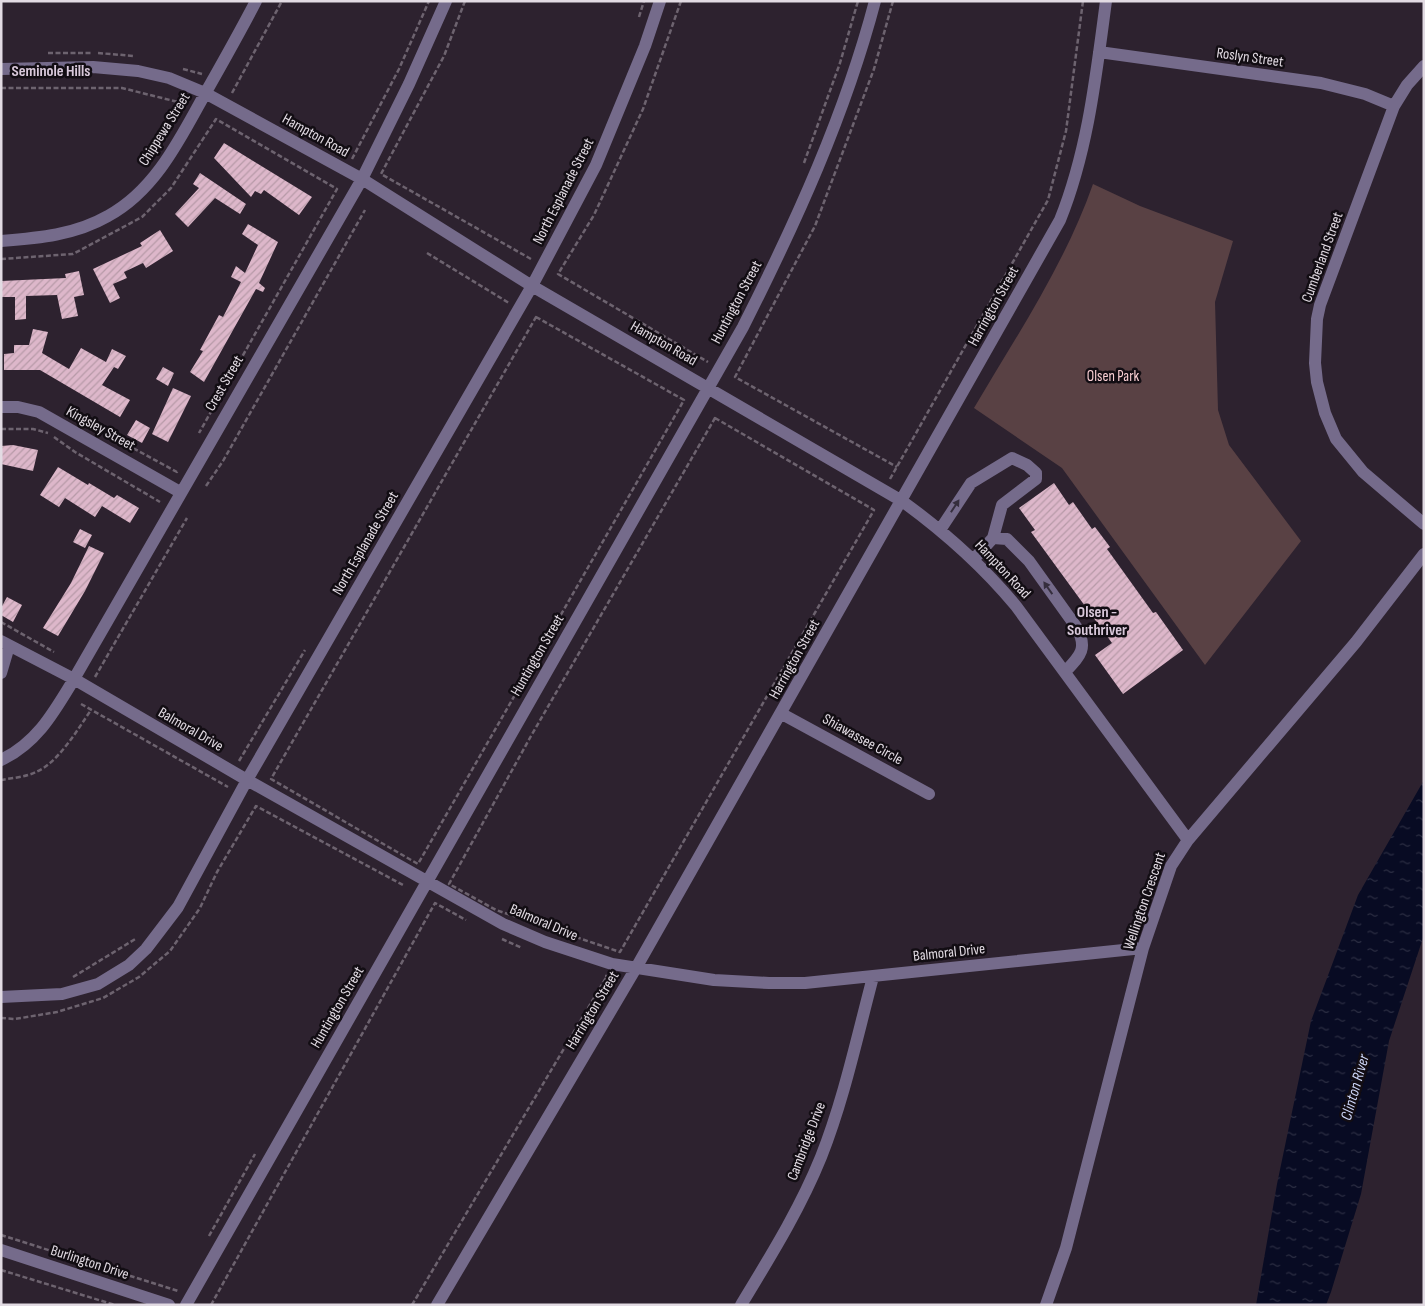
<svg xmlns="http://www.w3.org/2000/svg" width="1425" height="1306" font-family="'Sofia Sans Condensed',sans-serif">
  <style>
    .park { fill: #594144 }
    .water { fill: url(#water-ripples) }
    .building { fill: url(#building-hatch) }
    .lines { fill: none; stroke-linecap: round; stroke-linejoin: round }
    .path { stroke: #6d636f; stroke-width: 2.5; stroke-dasharray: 5 2.5; stroke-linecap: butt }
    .minor { stroke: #756b8b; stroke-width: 12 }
    .oneway { fill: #352e3d }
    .labels { text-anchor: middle; stroke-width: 5; stroke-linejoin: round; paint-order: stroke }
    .street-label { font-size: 15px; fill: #e2dbe3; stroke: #120d13 }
    .park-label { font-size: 15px; fill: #facfd4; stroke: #120d13 }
    .neighbourhood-label { font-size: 16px; font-weight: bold; fill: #d8c8da; stroke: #120d13 }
    .water-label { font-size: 16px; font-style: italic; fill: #ced7f9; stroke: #120d13 }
  </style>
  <defs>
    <pattern id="water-ripples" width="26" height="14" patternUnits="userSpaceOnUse" patternTransform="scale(1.25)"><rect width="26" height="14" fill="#080b23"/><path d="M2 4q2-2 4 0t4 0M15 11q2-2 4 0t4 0" fill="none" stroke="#2c2e43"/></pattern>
    <pattern id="building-hatch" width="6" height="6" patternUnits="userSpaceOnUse" patternTransform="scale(1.25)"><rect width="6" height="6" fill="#ddb7ca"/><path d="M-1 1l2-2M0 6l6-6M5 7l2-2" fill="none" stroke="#b79aa8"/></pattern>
  </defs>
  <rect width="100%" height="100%" fill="#2d222f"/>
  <path class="park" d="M1093,184L1140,206L1233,241L1215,302L1218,410L1229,445L1301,541L1205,665L1062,468L974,408C1017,335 1065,264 1093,184Z"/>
  <path class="water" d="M1424,780V935L1389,1041L1361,1194L1331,1292L1326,1305H1256L1277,1184L1311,1021L1358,895Z"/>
  <path class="building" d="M224,143L312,197L299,215L264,190L261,194L255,191L251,197L214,158Z
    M200,173L246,204L240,214L215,198L188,227L175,214L199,188L193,184Z
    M248,224L278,242L259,283L265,288L263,292L256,289L204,382L190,372L203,351L200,350L219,315L223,317L241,282L231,277L236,266L245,273L258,245L242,234Z
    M160,230L173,251L146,268L143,263L124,272L127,278L113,284L120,298L110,303L93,269L142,246L140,243Z
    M79,271L84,295L74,297L78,316L62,319L57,295L26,296V319L15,320V297H1V281L66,278L65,274Z
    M33,329L48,332L42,353L69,369L81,348L106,362L112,349L126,356L118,369L114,367L102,385L130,400L120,417L40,370H4V354L14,353V345H29Z
    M163,367L174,373L168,386L156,379Z
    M173,388L191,396L168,442L152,434Z
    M136,420L150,428L142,443L127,435Z
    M13,445L38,450L33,471L1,464V446Z
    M58,467L88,485L89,483L114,498L117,495L139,508L130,523L102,506L95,517L65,498L59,507L40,495Z
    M1054,483L1069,505L1073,502L1092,529L1095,527L1110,547L1107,549L1153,613L1156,612L1183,650L1123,694L1095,655L1112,643L1031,532L1035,530L1019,508Z
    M80,529L92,535L85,548L73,542Z
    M89,546L104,553L85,591L58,636L43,628L71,583Z
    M7,597L22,605L13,622L1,615V608Z"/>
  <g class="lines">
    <path class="path" d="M465,1L444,56L381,174L531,259
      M681,1L643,109L594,215L558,274L708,362
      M893,1L874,69L815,226L735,377L897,467
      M639,17L644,1
      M48,53H92
      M98,53L134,56
      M183,69L202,74
      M1,88H122L186,104
      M232,93L282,1
      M352,159L399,69L429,1
      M581,163L586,152
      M804,163L840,63L858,1
      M427,253L509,303
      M1,259L73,254L142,217L171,188L216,119L337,189L199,433
      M536,317L684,400L418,864L271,779Z
      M715,418L874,510L620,952L496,910L449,884L531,736Z
      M1,429H33L48,433
      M107,434L177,472L178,470
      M54,437L75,452L160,502
      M890,479L1048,200L1066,131L1083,1
      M206,486L223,461L365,210
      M1,622L54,652
      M95,677L187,518
      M81,704L228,787
      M239,761L305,650
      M1,780C12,778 26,777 36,772C58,763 78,729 91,710
      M502,939L522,948
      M73,977L137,938
      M1,1018L15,1019L57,1012L103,998L139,977L170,951L200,908L217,872L256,806L403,885
      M1,1235L178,1291
      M209,1236L255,1154
      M1,1270L115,1305
      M211,1305L435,903L466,920
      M412,1305L607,976H605"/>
    <path class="minor" d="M1099,52L1321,83L1365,94L1394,106
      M1424,66L1407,85L1394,106L1320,305L1317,319L1315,363L1317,382L1325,413L1336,439L1363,472L1424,524
      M1,69L93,67L138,71L169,78L205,93L362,179L532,286L902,501C946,533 982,565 1016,606L1188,840
      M1,241C39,238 75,235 108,216C156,190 181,137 206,92C223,62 240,32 256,1
      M1,407H18L39,412L180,492
      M940,530L971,483L1012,458L1027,465L1036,473V479L1002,505L993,538
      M974,559L993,538L1007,539L1029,561L1077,628C1088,649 1080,656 1065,672
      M1,641L74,679L247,780L503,924L545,942L612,964L714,980L769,983H805L1143,948
      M1,673L9,646
      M782,714L929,794
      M1,760C37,743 54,712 74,679L362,179L409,84L446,1
      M1,997L62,994L98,984L129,965L146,949L178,907L247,780L532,286L596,165L645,46L660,1
      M1,1250L169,1305
      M186,1305L743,327C796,222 845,115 875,1
      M437,1305L636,968L1060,220C1088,150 1096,76 1106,1
      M741,1305C770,1257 800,1209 821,1157C844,1099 857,1037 873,977
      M1046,1305L1066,1248L1143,948L1171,866L1188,840L1356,642L1424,554"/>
  </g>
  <defs><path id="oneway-solid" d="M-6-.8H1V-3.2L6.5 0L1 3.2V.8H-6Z" transform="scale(1.25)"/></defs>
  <g class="oneway">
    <use href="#oneway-solid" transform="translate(955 506) rotate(-57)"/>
    <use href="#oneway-solid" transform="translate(1048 588) rotate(-125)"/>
  </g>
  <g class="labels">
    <g class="street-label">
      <text transform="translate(1250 57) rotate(8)" y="5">Roslyn Street</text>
      <text transform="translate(164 129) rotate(-58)" y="5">Chippewa Street</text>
      <text transform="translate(316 135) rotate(29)" y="5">Hampton Road</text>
      <text transform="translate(563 191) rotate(-63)" y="5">North Esplanade Street</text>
      <text transform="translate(1322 257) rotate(-70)" y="5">Cumberland Street</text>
      <text transform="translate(736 302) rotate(-62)" y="5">Huntington Street</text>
      <text transform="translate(993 306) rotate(-61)" y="5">Harrington Street</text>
      <text transform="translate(664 343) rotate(30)" y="5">Hampton Road</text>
      <text transform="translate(224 383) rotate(-60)" y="5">Crest Street</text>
      <text transform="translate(101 428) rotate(29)" y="5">Kingsley Street</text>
      <text transform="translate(365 543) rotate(-60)" y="5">North Esplanade Street</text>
      <text transform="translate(1003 569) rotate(47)" y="5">Hampton Road</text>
      <text transform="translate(537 655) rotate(-60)" y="5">Huntington Street</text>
      <text transform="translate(794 659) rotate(-61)" y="5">Harrington Street</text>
      <text transform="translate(191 729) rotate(30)" y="5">Balmoral Drive</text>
      <text transform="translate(863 739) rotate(29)" y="5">Shiawassee Circle</text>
      <text transform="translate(1144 901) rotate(-71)" y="5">Wellington Crescent</text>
      <text transform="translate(544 922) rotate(23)" y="5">Balmoral Drive</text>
      <text transform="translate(949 952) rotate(-6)" y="5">Balmoral Drive</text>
      <text transform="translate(337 1007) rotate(-60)" y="5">Huntington Street</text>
      <text transform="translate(592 1010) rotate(-59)" y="5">Harrington Street</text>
      <text transform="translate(806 1141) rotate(-69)" y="5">Cambridge Drive</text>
      <text transform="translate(90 1262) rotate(18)" y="5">Burlington Drive</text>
    </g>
    <g class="park-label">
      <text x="1113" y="381">Olsen Park</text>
    </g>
    <g class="neighbourhood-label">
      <text x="51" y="76">Seminole Hills</text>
      <text x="1097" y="617">Olsen -<tspan x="1097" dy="18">Southriver</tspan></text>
    </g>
    <g class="water-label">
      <text transform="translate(1354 1087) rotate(-74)" y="6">Clinton River</text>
    </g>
  </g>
  <rect width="1425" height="1306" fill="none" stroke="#e2dbe3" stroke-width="5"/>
</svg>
